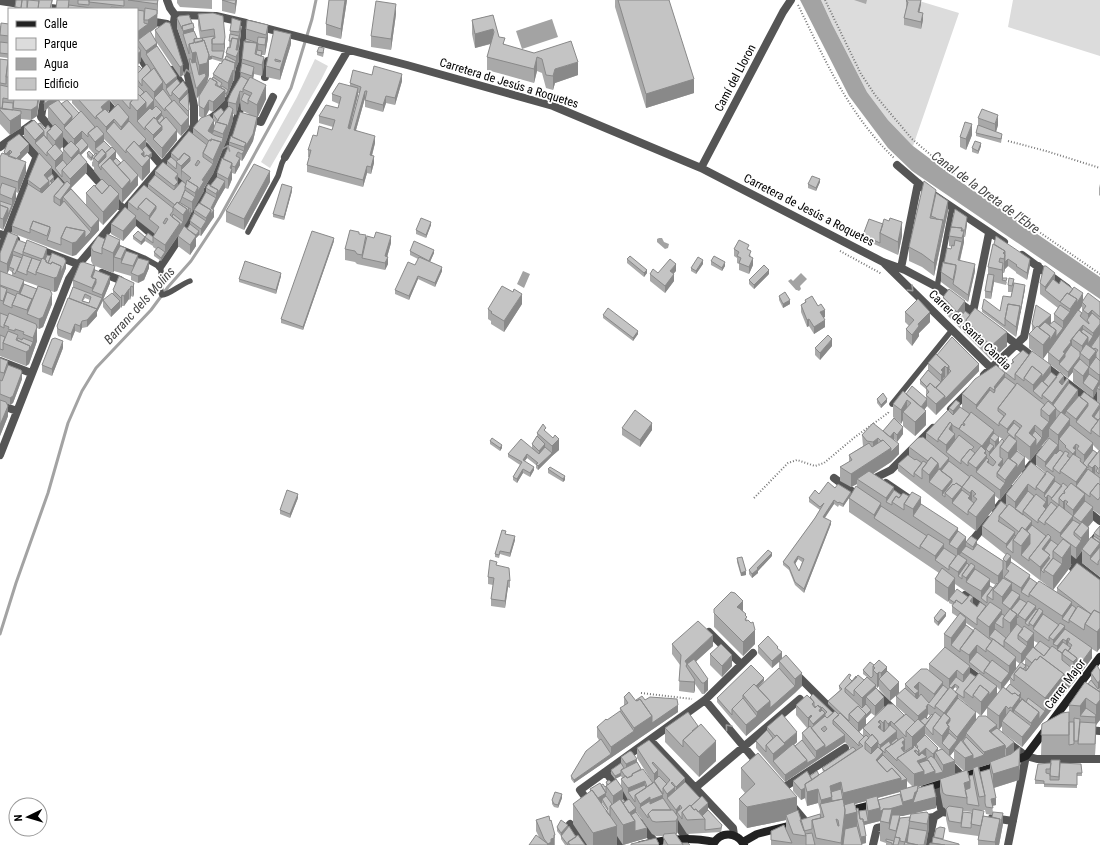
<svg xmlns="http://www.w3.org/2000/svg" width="1100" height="845" font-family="'Roboto Condensed',sans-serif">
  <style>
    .green { fill: #dcdcdc }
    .water { fill: #a3a3a3 }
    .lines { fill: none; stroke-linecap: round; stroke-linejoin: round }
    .stream { stroke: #a3a3a3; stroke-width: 3 }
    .path { stroke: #777; stroke-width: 2; stroke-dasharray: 1 2; stroke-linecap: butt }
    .lane { stroke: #555; stroke-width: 5.5 }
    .street { stroke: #555; stroke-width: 8 }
    .secondary { stroke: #222; stroke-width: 8 }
    .wall { fill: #a9a9a9; fill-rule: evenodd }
    .shaded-wall { fill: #898989 }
    .building { fill: #c4c4c4; stroke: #898989; fill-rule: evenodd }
    .oneway { stroke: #999 }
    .labels { text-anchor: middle; stroke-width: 3.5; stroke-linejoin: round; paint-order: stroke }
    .street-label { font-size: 12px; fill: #000; stroke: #fff }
    .water-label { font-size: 13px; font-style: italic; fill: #444; stroke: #fff }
  </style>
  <rect width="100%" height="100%" fill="#fff"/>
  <path class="green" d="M821,0H916L959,13L913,146L888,120L867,92L832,24Z
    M1013,0H1100V56L1008,27Z
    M315,59L328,66L321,80L270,168L261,162L297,97Z"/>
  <path class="water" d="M800,0H821L832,24L867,92L888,120L913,146L961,182L1100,277V299L912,171L888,148L849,96Z
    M552,19L558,37L522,49L516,31Z
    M659,238H662L664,242L669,244L668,248L665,249L657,242V239Z
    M523,271L530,274L524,288L517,284Z
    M801,273L807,279L800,286L801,289L799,291L797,290H796L788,281L791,279L793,281Z"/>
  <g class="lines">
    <path class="stream" d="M0,634L16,583L48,493L68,423L82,391L96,368L151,310L168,287L191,261L220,217L291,88L312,19L316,0"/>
    <path class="path" d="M825,0L861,74L875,95L912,139L945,167L1100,274
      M798,5C825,60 849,115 894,158
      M1008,141L1046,151L1100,168
      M840,251L882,274
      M754,498L788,463L797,460L815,466L824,463L855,437L888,413L889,411
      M641,693L692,699"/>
    <path class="lane" d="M248,232L278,176L282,163L285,157
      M120,248L144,258L160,267C164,276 158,289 162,295C169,295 181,284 190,281
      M937,287L952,207
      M892,404L952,330"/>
    <path class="street" d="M0,1L26,5
      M42,7L59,9
      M175,15L216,16L246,23L407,65L553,106L701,168L883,262L905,270L937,287L981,318
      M137,19L167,24
      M137,52L151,74
      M172,70L187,92
      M265,77L268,61
      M44,99L41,117L124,210L157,239
      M103,99L119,117
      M248,118L261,122L273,97
      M203,123C242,103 241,61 246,23
      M17,135L63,186
      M145,146L162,166L188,189
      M0,147L32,124
      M285,157L348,50
      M897,165L925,189L1004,242
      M701,168L783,12L791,0
      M0,234L16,240
      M38,249L83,266
      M0,251L37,156
      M1022,255L1067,288
      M885,264L995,372
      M160,267C182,235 203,202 220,166C229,146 235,124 242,103
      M901,268L918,183
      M102,273L120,280
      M973,312L989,233
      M999,331L1100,408
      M0,361L31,373
      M984,375L1024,337L1038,266
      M1092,401L1100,390
      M0,405L17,411
      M951,409L969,391
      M0,455L69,279L79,264L192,130L194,125V106L186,65L173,28L175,15L170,8L167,0
      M1026,471L1043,450
      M834,478L861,498
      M869,481L891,470L933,428
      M886,483L911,500
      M1085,509L1100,521
      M996,510L1012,489
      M972,541L989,520
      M1063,553L1100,582
      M1073,568L1100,532
      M965,595L986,610
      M709,632L741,664
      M962,666L985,683
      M796,674L841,719
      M877,694L896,712
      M705,700L760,766
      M1087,730L1100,731
      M650,740L733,828L734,835
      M1006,741L1026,756L1037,759H1100
      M948,762L963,777
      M606,772L632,810
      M935,785L942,812
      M695,788L800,699
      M780,790L845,748
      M590,804L580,790L705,700L753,653
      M791,804L806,822
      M672,817L686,838
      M992,818L1013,821
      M920,819L934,817L942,812L957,814
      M641,823L657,845
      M570,824L584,845
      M611,833L620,845
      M873,845L877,828L891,825
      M928,845L934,817
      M1008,845L1026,756"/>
    <path class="secondary" d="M1011,762L1026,756L1100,657
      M925,788L1000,765
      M848,811L876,804
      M743,842L757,834L796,824
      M641,845C665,839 689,836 714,842
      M713,845C719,831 737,831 744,845"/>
  </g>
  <path class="wall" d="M16,0H53L52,4V9L15,7Z
    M57,0H158L157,27L150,32L155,40V30L166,22L183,75L180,77L157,43V46L177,79L188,93L189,120V127L181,136L177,132V140L162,159L146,141V146L152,156L150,158V172L142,181L138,176V185L122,203L119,199V208L103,225L99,221V230L76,255L72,256L12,233V226L28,184V180L39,154L24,137V127L38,124L45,129H51L53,126L48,120V108L44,111L45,99H61L59,101L61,104L79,113L80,112L72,103V99H137V68L142,69L146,65L141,57V61L137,65V45L138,47V41L137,43V9H56ZM110,100L115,106L109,113L108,112L110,109ZM63,137L69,144L63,149V160V153L60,149L63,146ZM104,139L112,147L111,148L104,141ZM88,147L95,155L93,156L87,153V157L91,161L92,159L93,161L92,162V166L94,167V171L101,180L95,186L86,193V205L71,188L87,172L81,155L88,148ZM116,152L123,161L121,163L116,158ZM52,168L65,183L64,184L54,180L52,174Z
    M177,0H212V9L180,7L177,3Z
    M222,0H237L235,14L222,11Z
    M329,0H347L341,39L326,35V24Z
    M615,0H669L694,93L646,108L615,7Z
    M854,0H867L866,4Z
    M921,0V4L919,12L923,20L921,29L904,25V18L906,8V1Z
    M213,13L225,47L223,61L225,59L226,56V53L229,48L230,31H241L238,50L239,61L235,70L234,81H233L228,94L226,97L225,96V100L213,112L209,110L206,116L213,120V114L224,112L228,107V100L240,78L242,59L246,39V29L268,25V38L265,55H262V56L264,61L262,76L254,74L253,79L266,99L257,118V124L253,141L244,158L242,161L240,160V165L235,174L232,173V179L228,189L225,188L218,200L213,209L214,217L201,236L199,235L196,238V246L190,255L178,246V236L161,261L154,256V252L156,249L153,247V246L145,241L141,245L133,239V236L153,237L155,234L136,219V226L123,241L111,234V224L128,210V202L148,188V184L155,175V171L167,166V161L171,157V153L193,135V128L202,118L199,116V106L202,92L197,98H196L189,70V64L183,45L177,28V18L194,31L197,38H200L198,25V14ZM212,59L222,62L213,74V77L212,79L207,82L209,75V60ZM240,101L241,110L249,114L232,137L229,142V145L217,173V177L210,186L206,188V192L200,203L194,210V213L190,221V224L187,229L184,226L198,201L204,191V188L213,174L227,139L233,120V114L236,115ZM214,121L216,124L214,130ZM178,177L186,184L178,185Z
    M396,14L391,50L371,47V36Z
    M493,15L499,37L505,45L534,53L578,75L555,83L553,90L546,88L542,73L537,71L534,83L487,70V57L491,44L475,48L472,34V20Z
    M9,24V99H39L37,116L31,120L21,119V128L10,135L0,124V59L8,60V58L0,57V26Z
    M291,44L280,80L266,77V66Z
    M317,52H324L323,57L317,55Z
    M372,75L402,81L395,105L386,103L383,112L365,107V98L356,130L375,143L372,156L374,163L371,174L367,173L363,187L307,172V165L309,157H308V150L317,136L332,130L333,127L319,123V116L338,108L339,104L332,101V94L350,86V83ZM358,93H360L349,129L358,95Z
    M978,118L998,125L996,132L1002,137L1001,143L976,136V133L978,125Z
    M972,135L966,150L960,147V137Z
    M8,142L29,151L21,159V161L26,173L18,193L16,192V199L3,230L0,228V157L4,154V152Z
    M981,146L978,154L972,152V148Z
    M270,182L244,230L226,222V211Z
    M820,182L816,191L808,188V184Z
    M1100,184V196L1099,195V188Z
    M292,191L284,220L273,217V214Z
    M936,193L948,211L934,276L922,267L909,261V247Z
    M869,219L902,236L898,255L863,239V235Z
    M967,224L965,237H964V242L960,261L975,271L968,302L941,282V272L944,263L952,247L949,246V236Z
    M431,225L426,238L416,234V230Z
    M359,234L366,238L391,243L387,257L388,264L385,270L357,264L355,262L345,260V249Z
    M18,240L47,255L66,268L57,291L54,292L51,291L52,304L43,327L39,329L37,328V341L29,364L26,366L0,356V253ZM9,270L12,272V276L7,274ZM24,281L38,286L37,289L24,284Z
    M334,241L303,330L281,323V319Z
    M993,244L1030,266L1027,280L1016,273V272L1008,266L1005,269L1004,273H1003V278L1007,282L1006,285L994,282L991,299L985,298V291L988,274V267Z
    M120,246L126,251L138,258L149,268L144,280L138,283L131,280V276L114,271L113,273L93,265L91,261V247Z
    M734,249L749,250L753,265L749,274L739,270V264L737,263V258L734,256Z
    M410,251L434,253L430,262L442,271L435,287L418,279L409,300L395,294V290L415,265L418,259L410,255Z
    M627,259L647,273L644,277L627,263Z
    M711,261L725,266L722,271L711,265Z
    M703,264L696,274L691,271V268Z
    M95,270L110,283L103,300L113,294V290L134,283V294L133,297L131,296L130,300L129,299L124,306H122L121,308L120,307V308L111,317L103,307V301L97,312V316L87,327L82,328L80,333L75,331L71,341L58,336L57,333V326L73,287V280ZM85,298L90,300L89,303L83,301Z
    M676,271L673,273L674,281L665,293L650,281V274Z
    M769,274L754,289L749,284V280Z
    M281,276L276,294L239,282V279Z
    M1014,279V283L1025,289L1016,337L982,312V309L1000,311L1011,297L1012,292H1008V285Z
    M1055,281L1083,300L1100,302V404L1097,402V391L1093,398L1073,382V372L1068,378L1048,363V352L1043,359L1029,348V334L1032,332V324H1051L1054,321V314L1058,308L1040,294V283ZM1082,306V313L1079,310Z
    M779,296L790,304L783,308L779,300Z
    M943,297L965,311L1007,346L991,360L943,311Z
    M805,300L825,317L823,318L825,327L814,334L809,326L807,327L801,312V305L805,302Z
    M522,304L504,332L491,324V321L488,319V309Z
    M905,312L930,322L919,333V336L912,346L906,339V329L909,326L905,322Z
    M603,315L638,334L633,341L603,318Z
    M832,346L820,360L815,355V348Z
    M63,348L52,376L42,372V365Z
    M937,355L979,371L936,415L927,406L924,410L926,425L915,436L903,426V420L901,424L893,417V404L906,394L926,398V389L920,384V380L928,370V363Z
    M0,358L8,365L22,379L13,403L10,405L6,403L8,416L0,436Z
    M1012,360L1051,372L1057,377L1069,383L1078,396L1100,404V515L1093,510V521L1088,527L1089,539L1093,538L1094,536V533L1100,526V577L1082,563V551L1076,559L1071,555V566L1053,590L1057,592V588L1100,580V648L1097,652L1092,649V658L1081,673L1077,670V678L1022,747L1002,732V726L999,730L997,728L1014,751L1020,761L1019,780L994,788L996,805L992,806L993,812L1003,824L999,845H978V836L949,832L946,819V809L943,807L940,792V780L918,787V788L936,808L911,814L927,812L929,828L926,845H886V843L880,841V821L864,825L866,843L862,844V845H771V831L786,829V820L747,828L739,819V799L745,793L741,788V768L797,811L800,820L820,814V810L818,803L807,806L805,798L801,800L793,791V781L810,776L819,775L823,772L822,768L851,749L845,742L785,782L756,748V741L767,730V727L797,742L794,745L795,746L802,740V733L807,728L796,715V705L810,697L833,713L839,715L828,704V701L840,690L839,689V686L851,679L850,680L852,681L864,680L867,677L863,674V670L874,665L887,671L899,682L890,701L879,689V686L877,688L876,686V688L884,707L875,716L871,713L866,718V725L859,732L863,735V728L888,704L904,715L905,714L896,706V696L905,688V684L929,671V664L945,648L944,647V634L958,617L952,613V606L953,605L949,603V600L948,602L935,593V579L939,573L849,512V498L857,487V484L851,487L840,481V467L849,462V455L863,446L862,435L883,431L894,418L903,434L897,442L894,439L899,454L891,462L873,474L894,490L901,495L921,504L958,531L966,546V542L977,544L1003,561V559L1006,555L982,536V526L1006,505V494L1046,473L1036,465V455L1049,438V437L1030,461L1017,450L1025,468L1000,500L995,496V507L976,531L898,471V464L909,456V447L926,439V433L949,411V408L960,407L962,408V394L1002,371L1012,363ZM994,433L1005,441L999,443ZM1093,445L1099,451L1097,453L1093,450ZM1011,558L1041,581L1049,587L1037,583L1030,578L1011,562ZM990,582L996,585L993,588L990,586ZM955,584L981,602L986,606L977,607L955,591ZM966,623L975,629L974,631L966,625ZM1034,641L1038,643L1034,648ZM1025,659V665L1022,663ZM1016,661L1020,664L1016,669ZM970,667L979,673L976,677L970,673ZM1010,679V684L1006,689L1004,687ZM955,687L957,689L955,692L953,690ZM997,687L1000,690L997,694ZM958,697L981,716L987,708V717L976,720ZM928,714L930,716L927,719V717ZM925,734L941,749L938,750L925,735ZM954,751V761L950,756ZM955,763L964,771L955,774ZM990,764V769L980,772L979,767ZM973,769V775L969,776L968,771ZM907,781L913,787L907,788ZM900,792V794L878,800L877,798ZM866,801V810L859,811L856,809L855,804ZM981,810H985L986,814L992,815V817L984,816ZM963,811L972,812V813L963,812ZM911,814L910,817L900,818V816Z
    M877,399L887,402L881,408L877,403Z
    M622,428L652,430L640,447L622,435Z
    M546,432L559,450L552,456L538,470L536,468V465L527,458L525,461L534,470L530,477L523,473L517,483L513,480V477L520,465L508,457V454L532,448V444L537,436V433Z
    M490,441L502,448L500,451L490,444Z
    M548,469L565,480L563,482L548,473Z
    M835,488L851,495L843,507L839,505L838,507L834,504L825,518L831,524L804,593L795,585L789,570L783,565V562L815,518L820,510L809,502V498L819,494ZM798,559L802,562L799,571L795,564Z
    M298,498L290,518L280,514V510Z
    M506,534L515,540L510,557L500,554L499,558L495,557V554Z
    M772,556L758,571V573L752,578L749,574V570Z
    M737,558L746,575L741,576L737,562Z
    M497,565L510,581V588L508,587L505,608L491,606V599L493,585L488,584V577Z
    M714,609L743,611L746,616L747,621L751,623L755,644L743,656L714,627Z
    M946,616L938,626L934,622V618Z
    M672,644L713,646L696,661L708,690L704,694H702L695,684V690L694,693L679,691L680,665L672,654Z
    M758,646L778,649L782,659L802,686L746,736L717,702V698L764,681L758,688L779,668V662L772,668L758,653Z
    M710,654L732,666L722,677L710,665Z
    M1100,671V720L1096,725L1095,755H1041L1042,724L1069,712V705L1088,684L1091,680V673Z
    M624,697L636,701V700H645L678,712L574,783L571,779V776L599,740L597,737V727L620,712V708L624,706Z
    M698,726L716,761L699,777L665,742V728Z
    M637,748L685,782L708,810L722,828L721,832L687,834L678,820V831L676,835L682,843L690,845H663L664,836H656L652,834L636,811L647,838L623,845L617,836V845H587L573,824V804L590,792V789L601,785L605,787L606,786V782H611L621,786V779L622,778L621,776L615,779L611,774V770L621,763V757L637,762L641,769L653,783L637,758ZM623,791L628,800L625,802L623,799ZM601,803H602L607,810L606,811Z
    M1060,763L1082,773V776H1077V788L1044,787V784H1035V780L1038,764Z
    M562,798L558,808L554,807L552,804V800Z
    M536,820L555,835V845H529L539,837L536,831Z
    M557,827L568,828L585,845H565L561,839V836L557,831Z"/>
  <path class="shaded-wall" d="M158,0L157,18V4Z
    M236,0H237L235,14V4Z
    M345,0H347L341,39V29Z
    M921,0V4L918,19V12Z
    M396,4V14L391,50V39Z
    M157,10V27L139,41L138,40V41L137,43V32L148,24V20Z
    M923,13V20L921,29V22Z
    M241,21V31L238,54L239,50V61L235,70L234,81L233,66L236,61V50L239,36Z
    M268,25V38L265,55V45Z
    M194,28V42L183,34V45V31Z
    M493,29V43L475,48V34Z
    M291,34V44L280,80V70Z
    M225,37V47L222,62L224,51V44Z
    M157,43V57L146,54V51Z
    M141,51V61L137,65V54Z
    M196,52V72L192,71V53Z
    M212,56V59L209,60V75L207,83H206V86L197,98V88L199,85V65L204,58Z
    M264,57V67L262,76V65Z
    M537,57V71L534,83V69Z
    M578,62V75L555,83L553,90V76L555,69Z
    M183,65V75L180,77V67Z
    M254,67V74L252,83V76Z
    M233,70V81L228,94V83Z
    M402,74V81L395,105V98Z
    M177,76V86L166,89V85Z
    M694,79V93L646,108V94Z
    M163,82V96L154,98V92Z
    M266,85V99L257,119V105Z
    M358,88V95L348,135V128Z
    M188,89V102H179V99Z
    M225,90V100L213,112V102Z
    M228,90V93L226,97V94Z
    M240,91V101L236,115V104Z
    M365,91V98L354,137V130Z
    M386,96V103L383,112V105Z
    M38,99H39L37,116L31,120V110Z
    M51,99H61L52,106H48V108L44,111V104Z
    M110,99V109L105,114L101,107Z
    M154,100V114L137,121V111L139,101Z
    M209,100V110L204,119V109Z
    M233,109V120L227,139V129Z
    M189,110V127L181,136V126L188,118V111Z
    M162,112V122L147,128Z
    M21,114V128L10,135V121Z
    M998,115V125L995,135V124Z
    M72,116V123L64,128V125Z
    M129,117V131L121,140V127Z
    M257,117V124L253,141L244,158V147Z
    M114,119V133L106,131V127Z
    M166,120V127L153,139V149V135Z
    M214,120V131L208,141V131Z
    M972,124V135L966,150V139Z
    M227,125V139L213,174L204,188V191L192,213V202L195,197V193L202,180L213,164V160L221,142L223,138V134Z
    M177,130V140L162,159V148Z
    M44,131V142L35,143V140Z
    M82,131V141L74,146V139Z
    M63,132V146L52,158L55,148V141Z
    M104,134V148L95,149V156V142Z
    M375,136V143L370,162V155Z
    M88,137V148L80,156V153L88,145Z
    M146,139L145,160L152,153V156L150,158V172L142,181V167L137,148Z
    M981,143V146L978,154V151Z
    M29,144V151L21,159V161L14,160L20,153Z
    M79,149V163L71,168V158Z
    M10,150V157L6,161V154Z
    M116,151V161L101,166L98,165V176V162L106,153Z
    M244,151V158L242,161V154Z
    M63,153V163L55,168V161Z
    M93,155V158L92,157V159L91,161V158Z
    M374,156V163L371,174V167Z
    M190,157V171L182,170L181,180V166Z
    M240,158V165L235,174V167Z
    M26,162V173L18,193V182Z
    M87,162V172L71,188V199L63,197V208L60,213V200L70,186V179Z
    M232,163V179L228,189V179L230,168Z
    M367,166V173L363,187V180Z
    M52,167V177L45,184L44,175Z
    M270,171V182L244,230V219Z
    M178,174V192L174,197L175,178Z
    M138,175V185L122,203V189L130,180Z
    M54,177V180L50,184V181Z
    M820,179V182L816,191V188Z
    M49,181V191L40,199V189Z
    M225,181V188L218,200L211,214L214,210V217L211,221V214V221L201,236V229L206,221V218L216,198V194Z
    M292,187V191L284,220V217Z
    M16,188V199L3,230V219L8,208L12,205V199Z
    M119,194V208L103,225V212Z
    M948,201V211L934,276V263Z
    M156,206V220L149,219V229V216Z
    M189,208V218L187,222L161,261V258L165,252V245L180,223L183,222V215L187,209Z
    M191,209V213L189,218V215Z
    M136,216V226L123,241V231Z
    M967,217V224L965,237V230Z
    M99,219V230L76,255L72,256V243L85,231L91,232V228Z
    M431,222V225L426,238V235Z
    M902,222V236L898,255V242Z
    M199,231V235L196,238V246L190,255V245Z
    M964,231V242L958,267V260Z
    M18,236V247L13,251V258L9,267V270L7,274V264Z
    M391,236V243L386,261L388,257V264L385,270V256Z
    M145,237V241L141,245V242Z
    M334,238V241L303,330V327Z
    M120,240V259L114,257V271L113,273V253Z
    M47,248L46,274V276V262L43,259Z
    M126,248V262L121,263V259Z
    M434,250V253L429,264V261Z
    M1005,251V255L1008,259V266L1005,269L1004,273V259L1003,253Z
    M138,255V265L133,274V266Z
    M753,258V265L749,274V267Z
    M1030,259V266L1027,280V273Z
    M703,260V264L696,274V271Z
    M66,261V268L57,291L54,292V278L61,266Z
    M149,261V268L144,280L138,283V276Z
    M725,262V266L722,271V268Z
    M1003,263V280H1002V270Z
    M676,264V271L670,278V271Z
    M975,264V271L968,302V295Z
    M95,266V277L91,281V288V277Z
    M442,267V271L435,287V283Z
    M647,270V273L644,277V273Z
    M769,270V274L754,289V285Z
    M281,273V276L276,294V290Z
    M1055,273V283L1045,290V297V287Z
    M674,274V281L665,293V286Z
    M994,275V282L991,299V292Z
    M110,276V283L102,302V295Z
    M418,276V279L409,300V296Z
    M96,279V290L92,291V298V288Z
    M24,280V291L19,295V292Z
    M134,283V294L133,297V287Z
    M1025,285V289L1016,337V327L1020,306Z
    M131,286V296L130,300V289Z
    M7,289V303L3,304V315V301Z
    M129,289V299L124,306V296Z
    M1083,293V304L1082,302V306L1077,313V303Z
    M52,294V304L43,327L39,329V319Z
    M522,294V304L504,332V321Z
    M122,295V306L121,308V298Z
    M102,298V302L97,312V316L87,327V320Z
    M32,299V312L27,314V324V310Z
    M1077,299V313L1070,322V309Z
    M790,300V304L783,308V304Z
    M120,301V308L111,317V310Z
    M965,301V315L957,322V312Z
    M825,310V317L820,319V312Z
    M1092,310V324L1088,322V314Z
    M930,312V322L919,333V336L912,346V335L918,324Z
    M1070,312V322L1043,359V345L1050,336L1056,330L1063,328V321Z
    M1051,315V326L1036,328Z
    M809,319V326L807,327V320Z
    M825,320V327L814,334V327Z
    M82,321V328L80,333V326Z
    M75,324V331L71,341V334Z
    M1100,324V334L1084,356L1082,353V346L1088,337L1093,336V333Z
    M1083,325V336L1072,339V349L1059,364V361L1063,352L1070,341Z
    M37,327V341L29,364L26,366V352L33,342V338Z
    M638,331V334L633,341V338Z
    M1007,332V346L991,360V346Z
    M832,339V346L820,360V353Z
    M63,341V348L52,376V369Z
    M1096,351V371L1089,367V360Z
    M1080,356V363L1073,368V372L1068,378V372Z
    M8,361V372L4,384V373Z
    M979,364V371L936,415V404L945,396Z
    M1051,365V376L1033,391V398V385L1042,374Z
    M945,366V377L943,378V383L932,391L941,382V370Z
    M949,366V376L947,379V368Z
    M1089,367V381L1083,383V390V376Z
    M22,372V379L13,403L10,405V398Z
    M1005,373V387L994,404V387Z
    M1100,374V388H1097V391L1093,398V391L1099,381V375Z
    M1064,376V386L1069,380V390L1056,408V428H1049V437L1042,445V431L1049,422V416L1052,406V403L1044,397Z
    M990,387V401L976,408V405Z
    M1078,390V397L1066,411V413L1061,420V413Z
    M887,399V402L881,408V405Z
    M927,399V406L918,419V412Z
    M907,400V414L903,412V420L901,424V410Z
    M960,403V417L953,425V411Z
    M1088,403V416L1076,422V419Z
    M1100,405V415L1094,417V424L1092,416Z
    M8,406V416L0,436V425Z
    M926,411V425L915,436V422Z
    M1070,419V439H1059V453L1045,466V462L1058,445V435Z
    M1014,420V433L1007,432V429Z
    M652,423V430L640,447V440Z
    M952,424L953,435L955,434V447L946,452V445L939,440Z
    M1035,425V438L1029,433Z
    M903,427V434L897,442V435Z
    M994,430V441L990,438V449H986V456L987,455V462L989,460V470L976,472V468L982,460V446Z
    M894,432V439L888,446V439Z
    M999,437V448L995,453V442Z
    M878,438V448L873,452V442Z
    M1042,438V445L1030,461V447L1036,439Z
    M559,439V450L552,456L538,470V466L552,453V446Z
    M1017,441V461L1008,473V453Z
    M1093,443V457L1084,465V455Z
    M545,444V451L539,458V451Z
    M899,444V454L891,462L861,481L857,479V484L851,487V474L891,448Z
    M1076,444V464L1073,467V448Z
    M502,445V448L500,451V448Z
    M994,446V459L989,455V452Z
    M527,454V458L523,463V460Z
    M1025,457V468L1005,493V480L1017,464Z
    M949,458V472L940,474V469Z
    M1003,459V478L998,475V465Z
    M938,463V483L929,482V475Z
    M1095,465V479L1092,482V468Z
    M534,467V470L530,477V473Z
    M1087,467V481L1076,486V482Z
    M523,469V473L517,483V479Z
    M565,476V480L563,482V479Z
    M1055,477V491L1048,495V506L1043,513V506L1046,502V498L1044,496V493Z
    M952,479V488L942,495V505V491Z
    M1005,483V493L1000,500V490Z
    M1028,484V495L1015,509V502Z
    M894,487V501L886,502V498Z
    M962,487V501L952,503V499Z
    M972,490V504L968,498L970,496V493Z
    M851,492V495L843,507V504Z
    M995,493V507L976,531V517Z
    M298,494V498L290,518V514Z
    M1085,494V515L1073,516V530L1060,536V533L1073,516V510Z
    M921,497V518L913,516V509Z
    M834,500V504L823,520V517Z
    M1065,500V520L1063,513V502Z
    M881,503V517L874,518V515Z
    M1093,507V521L1080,537L1081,522Z
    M831,521V524L804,593V589Z
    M1032,521V535L1030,554L1021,555L1022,534Z
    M958,528V542L949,544V540Z
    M1089,528V541L1082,549L1081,552V538Z
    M1015,532V541L1013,540L1006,547V544Z
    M515,536V540L510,557V553Z
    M966,537V547L961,552V553L957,559V549Z
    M1051,537V550L1048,553L1044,550L1031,559Z
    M977,540V554L973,560V547Z
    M1081,541V552L1076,559V548Z
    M1100,543V557L1090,559V570V556Z
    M944,544V558L935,560V556Z
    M1071,545V566L1053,590V576L1062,564V558Z
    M772,553V556L758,571V573L752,578V574Z
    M1050,555V566L1044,570V584V573L1041,570L1040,581V567Z
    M798,556V559L794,566V562Z
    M1011,556V576L1009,571L1006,569V578V562Z
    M967,560V572L975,566V579L966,582V578L962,575L958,576V586V572Z
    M1003,569V580L998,587V576Z
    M746,571V575L741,576V573Z
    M1030,575V589L1021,592V588Z
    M955,578V591L948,602V588Z
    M990,579V589L981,598V602V591Z
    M508,580V587L505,608V601Z
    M1012,583V604L1002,603V617V597Z
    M1020,595V609L1015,616L1010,609Z
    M973,597V604L962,608Z
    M743,601V615L737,607Z
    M1072,602V616L1062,619V616Z
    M1036,606V616L1043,611V625L1033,629V626L1029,623H1025V634V620Z
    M1002,610V624L995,623V633L989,637V627Z
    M946,613V616L938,626V622Z
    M1017,614V635L1010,644V623Z
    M966,618V632L951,645V638Z
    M1065,626V639H1063V649L1057,657V646L1053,644V640Z
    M1100,628V648L1097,652V632Z
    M755,630V644L743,656V642Z
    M1034,633V647L1026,658L1025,657V659L1021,664V654L1027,646V642Z
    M713,635V646L690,667L687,664V674L685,661Z
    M1068,638V648L1066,651V641Z
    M977,645V656L969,662V655Z
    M1092,648V658L1081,673V663Z
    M782,652V659L772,668V661Z
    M732,655V666L722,677V666Z
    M1016,657V670L1010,677V679L1001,690V683L1009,673V666Z
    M1077,658V678L1064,694V681L1073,669V662Z
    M970,666V676L963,685V675Z
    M887,667V681H881V673Z
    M957,670V680L949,686V679Z
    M879,672V686L877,688V674Z
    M802,673V686L795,693V679Z
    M1064,674V694L1031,736V723L1039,712L1045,711V698Z
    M764,678V681L746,699L744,697Z
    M708,679V690L704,694V683Z
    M695,680V690L694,693V682Z
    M1100,680V698L1098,697V683Z
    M899,682V693L890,701V691Z
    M919,682V696L915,708V694L914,687Z
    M943,682V696L934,707V694Z
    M955,684V687L951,692V688Z
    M876,685V698L866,697V708L862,711V698Z
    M795,686V693L746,736V725L757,716V712L770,701Z
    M997,686V696L987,707V708L981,716V702L989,692Z
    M1021,693L1020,711L1014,710V719L1012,722V708L1018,696Z
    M958,694V708L949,729V740L942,743V736L944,713Z
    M884,697V707L875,716V706Z
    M1086,698V717L1080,716V727V706Z
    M1100,700V720L1096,725L1095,755V717L1096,715V705Z
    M928,704V714L927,717V719L918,723V716Z
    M678,705V712L634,742V728L652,716Z
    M1006,706V720L1002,721V726L999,730V716Z
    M822,707V715L825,713V723L813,734V724L819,710Z
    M871,710V713L866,718V725L858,733V723Z
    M976,712V723L966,733V736L957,747V737Z
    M811,715V722L809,719V728L808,729V718Z
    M880,720V726L881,724V735L878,738V722Z
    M885,720V731L883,733V723Z
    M891,721V731L888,734V724Z
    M925,725V746L919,751V760V754L926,748L927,771H935V781L918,787V799L936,797V808L903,816V802L914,788V774L917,761L918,760V747L916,744V763L912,752V737Z
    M997,725V739L989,731Z
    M1031,726V736L1022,747V737Z
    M634,731V742L574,783V780L611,754V747Z
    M897,731V742L891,743V747L885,749L880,748V745Z
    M797,732V742L785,753L773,761V768V754L782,745Z
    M845,735V742L825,755V748Z
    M905,740V750L904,751V756L901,749L902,742Z
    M957,740V747L954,749V751L949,757V750Z
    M716,741V761L699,777V757Z
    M878,741V757L883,752V766L871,768V748Z
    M1014,742V753L1006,759V749Z
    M825,745V755L807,767V763L816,758V751Z
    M1005,745V759L990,762V764L984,766V752Z
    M1020,747L1019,780L993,788V774Z
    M938,748V757L935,752V762L933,764V754Z
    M973,755H984V766L965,772V758Z
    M862,756L818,789V803L807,806V792Z
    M637,759V769L626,771V764Z
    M807,760V767L785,782V775Z
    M955,761V775L935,781V774L943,772V765Z
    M658,770V780L654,781V774Z
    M621,773V776L615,779V776Z
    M685,778V789L676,797V787Z
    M901,778L907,779V790L866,801V799V801L843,807V793Z
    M645,781L644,795L654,796L650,799V811L640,807V804L637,795L628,792V788Z
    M970,781V795L965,796L964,783Z
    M672,782V789L675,787V797L667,798V794L671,783Z
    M841,782V796L821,808V800L830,786Z
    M805,788V798L801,800V790Z
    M623,789V802L613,809V796Z
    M606,793V799H602V803L596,806V799Z
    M562,794V798L558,808V805Z
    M663,795V808L650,814V800Z
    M797,797V817L786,815V820L747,828V807Z
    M996,798V805L991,806V799Z
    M708,803V813L701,819L697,813Z
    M680,805V812H677V815L676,817V810Z
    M903,805V816H900V828L896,840V831L889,829V823L880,821L860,826V823L868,821V811L880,808Z
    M636,808V822L647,828V838L623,845V825L626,815Z
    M845,810L857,812V826L844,845H841Z
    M1003,813V824L999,845H995V842L1000,819Z
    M929,815V828L926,845H924L927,831V824Z
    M678,817V831L676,835V821Z
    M568,825V829L561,836V833Z
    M909,825V835L907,845L905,842Z
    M617,826V845H593V833Z
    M866,836V843L861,844V837Z
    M554,838V845H548V844L551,839Z"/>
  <path class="building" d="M16,0H22L21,8L15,7Z
    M22,0H27V9H15V7L21,8Z
    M28,0L39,1L38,9H27Z
    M39,0H52L50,9H38Z
    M57,0H69L68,9H56Z
    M78,0H89V5L78,4Z
    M89,0H124V6L89,2Z
    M128,0H158L157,4Z
    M222,0H236L235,4Z
    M329,0H345L341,29L326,24Z
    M618,0H669L694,79L646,94Z
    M907,0H921L918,12L923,13L921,22L904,18L908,2L906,1Z
    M376,1L396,4L391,39L371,36Z
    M69,5L98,9H68Z
    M111,7L122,8V9H110Z
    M145,8L157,10V14L148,20H144Z
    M137,10L144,11V23L148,24L137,32Z
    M213,13L223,16L225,37L224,44H212V39L215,38L214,29L201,31L198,14Z
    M189,15L192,23L182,26V29L177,18L179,16Z
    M493,15L499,37L505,38L503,44L534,53L571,41L578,62L555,69L553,76L546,75L542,59L537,57L534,69L487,57L494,32L493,29L475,34L472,20Z
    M232,18L241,21L239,32L230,31Z
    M247,20L268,25L266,35L246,29Z
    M166,22L170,23L183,65L180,67L155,30Z
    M1,23L9,24V36L0,35Z
    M193,23L194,28L183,31L182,26Z
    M274,30L291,34L280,70L266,66ZM275,59L281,61L280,62L275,61Z
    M150,31L157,43L146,51L138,40Z
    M194,31L197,38L194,39V43L189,44V54L183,34Z
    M230,34L239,36L238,43V39L232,38L231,41H229Z
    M214,36V38L212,39V51H224L222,59L212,56L209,57V55L204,40L203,41L202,38Z
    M258,37L266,38L265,45L257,44Z
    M202,38L203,41L195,43L194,39Z
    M232,38L238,39L236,50H239L236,57L226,53L228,47L230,48Z
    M246,39L258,43L257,50V43L245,42Z
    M204,40L209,55L207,63L199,65L196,52L192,53L189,44Z
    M244,41L257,43L255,54L264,57L262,65L242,59Z
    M0,42L9,43V54L0,53Z
    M137,45L141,51L137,54Z
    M157,46L177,76L166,85L146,54Z
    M319,47L324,48L323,53L317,52Z
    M257,50L262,51L261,56L256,54Z
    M9,53V77H6Z
    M226,56L236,61L235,63L225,59Z
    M0,59L8,60L6,77V84L0,83Z
    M189,59H191L192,63L196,62L199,75L205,73L206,76L197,88H196Z
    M224,59L235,63L234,71L233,70L228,83L213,74L220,63L221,64Z
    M242,63L254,67L252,76L240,72Z
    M147,64L151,70L142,79V86L137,79V74Z
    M139,66L142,69L137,74V68Z
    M374,66L402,74L395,98L386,96L383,105L365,100L367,91H365L354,130L375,136L370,155L374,156L371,167L367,166L363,180L307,165L311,150H308L313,135L317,136L319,126L332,130L335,120L319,116L326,105L338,108L341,97L332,94L339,83L358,88L348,128L350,129L361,87L350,83L353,70L372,75Z
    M154,68L163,82L154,92L142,79Z
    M241,76L248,80L243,89V92L240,91L236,104L228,102V100L231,93Z
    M213,77L222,83L220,87L217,85V82L212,79Z
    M250,77L266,85L257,105L248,100L252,93L243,89Z
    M210,78L217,82L215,85L225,90L213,102L209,100L204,109L199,106V96Z
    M177,79L180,83L172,92V95L170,96L166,89Z
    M183,81L188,89L179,99L172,92Z
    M0,85L9,87V99L3,98L2,109L0,108Z
    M138,86L144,92L140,96L138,94L137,95V87Z
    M222,86L228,90L226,94L225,93V90L221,88Z
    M163,89L172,101L165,108V111L154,98Z
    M146,91L154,100L146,109V102L140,96Z
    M188,93L189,110L188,111L179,102Z
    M244,93L250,96L248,100V104L241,100Z
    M138,94L146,102L137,111L130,103L133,99H137V95Z
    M14,99H38L37,106L31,110L13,108Z
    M45,99H51L44,104Z
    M78,99H110L101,107L103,110L96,116V119Z
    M121,99H133L130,103V109Z
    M58,100L72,116L64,125L48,106Z
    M67,100L79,113L72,120V116L61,104Z
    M174,100L189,117L181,126L165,108Z
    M3,102L13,103V110L2,109Z
    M118,104L129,117L121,127L114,119L106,127L96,116L105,109L109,113Z
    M156,106L162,112L155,119L154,117L145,127V130L137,121L150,108L152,110Z
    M229,106L233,109L227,129V125L217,122L219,118Z
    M0,108L21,111V114L10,121L0,110Z
    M221,108L224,112L219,118L218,121L213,114Z
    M982,109L998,115L995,124L978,118Z
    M81,111L95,127L88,133V137L82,131L74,139L64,128Z
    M240,112L257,117L253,134L246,146V143L232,137Z
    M162,115L164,118L159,124L157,121Z
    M209,115L214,120L208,131L214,135L223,138L221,145V142L211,139V141L209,140V141L193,128L201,118Z
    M154,117L162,126L153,135L145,127Z
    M166,117L177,130L162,148L153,139L162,130V126L159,124Z
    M34,120L44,131L35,140L24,127Z
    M129,121L146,139L139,146L134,141L126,150V153L106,131L114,122L121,130Z
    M216,122L227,125L223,134L213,130Z
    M965,122L972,124L966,139L960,137Z
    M40,123L45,129L48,125L51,129L47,132V139L44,135V131L38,124Z
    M55,124L63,132L55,141L47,132Z
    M978,125L1002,134L1001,139L976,133Z
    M97,126L104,134L95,142L88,133Z
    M189,131L207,145L203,153V157L213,164L202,180L204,181L198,191V187L188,181L191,178L181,170L190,161V157L184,153L179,160L171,153ZM198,160L200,162L197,166L195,165Z
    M19,134L29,144L20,153L21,154L16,159L8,156L12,152L10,150L6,154L4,152L8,142Z
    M44,135L53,146L47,152V156L35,143Z
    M231,136L246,143L244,147L229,142Z
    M82,138L88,145L80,153L79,151V149L75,145Z
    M211,139L221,142L213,160L203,153L209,140L211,141Z
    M71,141L79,149L71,158L63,149Z
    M104,141L111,148L105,153L102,149L99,152L95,149Z
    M134,141L144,152L141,154L144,157L147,155L150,158L142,167L126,150Z
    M975,141L981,143L978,151L972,148Z
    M55,144L63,153L55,161L47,152Z
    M229,145L244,151L242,154L238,152L236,156L240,158L235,167L232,166V163L223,159Z
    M146,146L152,153L148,156L147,155L144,157V152L142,150Z
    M112,147L116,151L101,166V170L98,165L106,157V153H105Z
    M102,149L106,153L98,162L94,158Z
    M89,151L93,155L91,158L87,153Z
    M2,153L26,162L18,182L0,176V157Z
    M39,153L52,167L44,175L49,181L40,189L28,180Z
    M79,153L87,162L70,179L62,170Z
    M96,153L97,154L94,158V159L92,157Z
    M184,153L190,157L181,166L176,162Z
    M171,157L177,162L176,169L167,161Z
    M110,158L130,180L122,189L101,166Z
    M116,158L121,163L117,166L113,161Z
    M222,158L232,163L230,168L232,169L228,179L217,173Z
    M63,160L67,165L62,170V177L55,168Z
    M124,160L138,175L130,184V180L117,166Z
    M163,162L178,174L175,178L178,182L174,186L155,171Z
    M254,164L270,171L244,219L226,211Z
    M52,174L54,177L50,181L52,183L49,186V181L47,178Z
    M155,175L174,190L182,181L186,184L185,187V190L180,202H179L178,203L177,202L175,205L148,184Z
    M812,176L820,179L816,188L808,184Z
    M58,177L64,184L54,196V202L60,206L64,201L91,232L85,238V231L66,227L61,238V245L47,240L50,231V227L33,221L30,229V233L12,226L28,184L42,193Z
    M217,177L225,181L218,193V190L210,186Z
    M102,179L109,186L102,194L95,186Z
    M187,180L198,187L195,193L185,187Z
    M67,181L71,185L60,200L54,196Z
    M924,181L936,190L930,218L943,220L934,263L922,254L909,247Z
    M2,183L16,188L12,199L0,194V189Z
    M208,184L218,190L216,194L206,188Z
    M282,184L292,187L284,217L273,214Z
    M94,185L102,194L110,185L119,194L103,212L86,193Z
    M144,185L173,208V211L170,215L180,223L165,245L153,237L159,227L149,219L156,209V206L146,198L138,207V210L128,202ZM166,218L168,219L165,224L163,223Z
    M71,189L99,219L91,228L63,197Z
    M185,190L195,197L192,202L182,197Z
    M206,192L216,198L211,208L214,210L211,214V210L200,203Z
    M936,193L948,201L943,224V220L936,219V218L931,216Z
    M146,198L156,206L149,216L138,207Z
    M0,201L12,205L8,215V208L0,205Z
    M177,202L187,209L183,215L173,207Z
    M179,202L189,208L187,212V209L178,203Z
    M199,203L211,210L206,218L194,210Z
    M0,205L8,208L3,219L0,218Z
    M125,207L136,216L123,231L111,224Z
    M189,208L191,209L189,215Z
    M955,209L967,217L965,230H962V231V228L951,227Z
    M194,213L206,221L201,229L190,221Z
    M173,214L183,222L180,226V223L172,217Z
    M421,218L431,222L426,235L416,230Z
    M890,218L902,222L898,242L880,233L884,219L889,221Z
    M869,219L883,224L880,233V243L863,235Z
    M33,221L50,227L47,236L30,229Z
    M190,224L199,231L196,235L187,229Z
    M184,226L196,236L190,245L178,236Z
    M66,227L85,231L76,242L72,243L61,238Z
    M951,227L962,228L961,231H964L962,238L949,236Z
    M350,230L359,232V234L366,235L362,255L357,254L355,251L345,249Z
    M138,231L145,237L148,233L153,237V243L145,237L141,242L133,236Z
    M312,231L334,238L303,327L281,319Z
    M8,232L18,236L7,264L0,261V253Z
    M376,232L391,236L385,256L388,257L385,263L362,258L367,236L374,238Z
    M107,234L120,240L113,253L102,248Z
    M98,236L105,239L102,248V254L93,251L91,247Z
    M996,236L1030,259L1027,273L1016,266L1017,265L1008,259L1005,262V251L994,244Z
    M18,240L26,243L23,252V255L13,251Z
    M27,240L47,248L43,259L42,258V259L23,252Z
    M739,240L749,245L747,249L751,251L749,256L753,258L749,267L739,263L741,258L737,256L739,252L734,249Z
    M955,240L962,242L958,260L975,264L968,295L953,284L956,269V265L944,263L947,248L951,249L952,245L954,246Z
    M414,241L434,250L429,261L410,251Z
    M993,244L1005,251L1003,253L1005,255L1004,259L1000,258L999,262L1003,263L1002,270L988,267Z
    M120,246L126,248L121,259L114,257Z
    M158,247L165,252L161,258L154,252Z
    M126,251L138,255L133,266L121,263Z
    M52,253L64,258L66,261L61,273V266L52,262L51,264L48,263Z
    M13,255L22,258L15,274L12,272L14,269L9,267Z
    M23,255L32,258L27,271V275L17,271Z
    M47,255L51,256L48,263L46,262V260H45Z
    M630,256L647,270L644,273L627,259Z
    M714,256L725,262L722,268L711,261Z
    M419,257L442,267L435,283L418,276L409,296L395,290L408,262L415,265Z
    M698,257L703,260L696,271L691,268Z
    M32,258L41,261L36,272V275L27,271Z
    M42,258L46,260V262L51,264L52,262L61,266L57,277L54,278L36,272Z
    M138,258L149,261L144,273L138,276L131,273Z
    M670,259L676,264L670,271L674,274L665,286L650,274L653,269L658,273Z
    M245,261L281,273L276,290L239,279Z
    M83,262L95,266L91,277L96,279L92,288L73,280L80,263Z
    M943,262L956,265L953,280L941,272Z
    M764,265L769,270L754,285L749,280Z
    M1044,266H1046L1055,273L1045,287L1040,283Z
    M95,270L110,276L102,295L92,291L96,283V279L92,278Z
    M0,271L24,280L19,292L0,285Z
    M988,274L994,275L991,292L985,291Z
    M119,276L134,283L133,287L131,286L130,289H129L124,296L122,295L121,298L113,290Z
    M1003,278H1007L1006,281L1002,280Z
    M1009,278L1014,279L1012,286L1008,285Z
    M1053,279L1059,284L1061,280L1073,289L1069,294L1067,293L1060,302L1045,290Z
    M1014,283L1025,285L1020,313V306L1008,304L1005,319V326L982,309L984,299L1000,311L1003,296L1011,297Z
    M24,284L37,289L32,300H31L32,299L20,294Z
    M0,286L7,289L3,301L0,300Z
    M38,286L50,290L52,294L43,317L39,319L27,314Z
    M502,286L513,292L514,289L522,294L504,321L491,313L492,312L488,309Z
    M73,287L102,298L97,309L69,298ZM85,294L91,297L89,303L82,301Z
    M1074,287L1083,293L1077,303V299L1069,294Z
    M949,289L965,301L957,312L943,297Z
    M7,292L16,296L12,305V308L3,304Z
    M785,292L790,300L783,304L779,296Z
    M17,293L32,299L27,310L12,305Z
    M112,293L120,301L111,310L103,300Z
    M1067,293L1077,299L1070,309L1060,302Z
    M1088,293L1100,302V317L1092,310L1088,314L1083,310L1086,306L1082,302Z
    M812,296L818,306L821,304L825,310L820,312L825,320L814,327L809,319L807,320L801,305L806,302L805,300Z
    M68,298L97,309L87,320L82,321L80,326L75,324L71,334L58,329L57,326Z
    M918,299L930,312L918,324L919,326L912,335L906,329L914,320L905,312Z
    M1008,304L1020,306L1016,327L1005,319Z
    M1036,305L1051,315L1038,327L1037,326L1035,328L1032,324Z
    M1060,305L1070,312L1063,321L1054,314Z
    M608,308L638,331L633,338L603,315Z
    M975,308L1007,332L991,346L966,320Z
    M1078,310L1082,313L1080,316L1089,324V323L1087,320L1092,313L1100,320V324L1093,333L1083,325L1070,341L1071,342L1063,352L1065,353L1059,361L1048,352Z
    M965,311L970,315L966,320V331L957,322Z
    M0,313L8,316L4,325V328L0,326Z
    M9,313L36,324L37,327L33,338L23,334L24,332L15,329V331L8,329L9,327L4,325Z
    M1054,321L1063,328L1056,337V330L1049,325Z
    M1045,322L1056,330L1050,340V336L1039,328Z
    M1037,326L1050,336L1043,345L1029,334Z
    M1083,329L1093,336L1088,344V337L1081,332Z
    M1079,330L1088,337L1082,346L1072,339Z
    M8,331L18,335L16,340L30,346L29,350L26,352L3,343Z
    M1100,334V361L1096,357V352V353L1098,350L1095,348L1094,349L1091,347Z
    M0,335L5,337L3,343V350L0,349Z
    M828,335L832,339L820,353L815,348Z
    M952,337L979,364L945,399V396L936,388L951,371L949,369V366L937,355Z
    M18,338L22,340L23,338L33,342L30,349V346L17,340Z
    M55,338L63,341L52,369L42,365L52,339Z
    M1086,344L1096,351L1089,360L1080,353Z
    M1071,345L1080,352V356L1068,372L1059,364L1065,357V354Z
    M1023,350L1029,355L1015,374V380L1002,370L1014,362L1012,360Z
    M1032,351L1051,365L1042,377V374L1032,366L1024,378V381L1015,374Z
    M936,354L949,366L947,368L945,366L941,370L943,372L941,375L928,363Z
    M1096,357L1100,361V374L1099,375L1089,367Z
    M0,358L8,361L4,373L0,372Z
    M1080,359L1089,367L1083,376L1073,368Z
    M8,365L21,370L22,372L13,396L10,398L0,394V380L2,381Z
    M996,365L1005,373L994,387L995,388L994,390L990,387L976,405L962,394L975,379Z
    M1032,366L1042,374L1033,385L1024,378Z
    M928,370L941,382L935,388L930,383L927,387L920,380Z
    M1051,372L1057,377L1049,387L1043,382Z
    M1060,372L1064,376L1059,382L1062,385L1067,378L1069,380L1052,403L1042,395Z
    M1089,374L1099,381L1093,391L1083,383Z
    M1005,377L1016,385L998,408V411L1004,416L999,423V426L976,408L990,390L994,393L995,391V389Z
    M1042,381L1049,387L1042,395V399L1033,391Z
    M930,383L945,396L936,404L926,395L929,392L926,388Z
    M1017,383L1045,405L1041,409V416L1049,422L1042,431L1035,425L1029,433L1036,439L1030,447L1015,435L1022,426L1014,420L1007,429L999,423L1006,414L998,408Z
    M1069,383L1078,390L1061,413L1056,409V408L1053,405Z
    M1100,384V390L1097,388Z
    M912,386L927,399L921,407L906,394Z
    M903,391L926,411L915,422L903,412L911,403L907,400L901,410L893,404Z
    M1084,392L1100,404L1092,416L1098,421L1091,430V434L1076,422L1088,406V403L1080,397Z
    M883,393L887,399L881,405L877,399Z
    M1079,396L1088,403L1076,419L1066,411Z
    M0,400L6,402L8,406L0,425Z
    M956,400L960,403L953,411L949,408Z
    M1048,401L1056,408L1049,416L1041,409Z
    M960,407L970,414L963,423V425L962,424L959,429L952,425V424L950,422L938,439V442L926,433L948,410L953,415Z
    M1100,408V418L1098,420L1094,417Z
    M635,410L652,423L640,440L622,428Z
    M971,412L994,430L982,446L959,429L962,424L964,426L965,424L963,423Z
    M1061,412L1070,419L1058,435L1049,428Z
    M894,418L903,427L897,435L894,432L890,437L883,431Z
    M1100,418V437L1091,430Z
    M950,422L952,424L949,429L955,434L946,445L938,439Z
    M873,423L899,444L891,452V448L883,440L881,441L878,438L873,442L867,441L862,435Z
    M1014,423L1020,428L1015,435V439L1007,432Z
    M543,424L546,428L544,430L553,438L555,435L559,439L552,446L537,433Z
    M1070,425L1093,443L1084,455L1077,449L1079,446L1076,444L1073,448L1076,450L1073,454L1081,459L1080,461L1087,467L1076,482L1060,471L1073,454L1065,447L1066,446L1059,439Z
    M1035,431L1042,438L1036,446V439L1032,435Z
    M994,433L999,437L995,442L990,438Z
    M959,435L974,447L971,450L970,449L961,460V464L946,452Z
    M1009,435L1017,441L1008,453L1000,447Z
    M537,436L545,444L539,451L532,444Z
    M923,437L949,458L940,469H939L952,479L942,491L929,482L939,469L938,463L931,457L928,461L909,447L918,438Z
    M492,438L502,445L500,448L490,441Z
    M1049,438L1058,445L1045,462L1036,455Z
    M521,439L539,454L545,447L552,453L538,466L536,464L538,463L527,454L523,460L534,467L530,473L523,469L517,479L513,477L522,462L508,454Z
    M1002,439L1004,441L1000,447V457L1003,459L998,465L1001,467L997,473V477L1005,483L1000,490L976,472L987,458L989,460L987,462L993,466L996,462L989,455Z
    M883,440L891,448L851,474L840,467L852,460L849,455L869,443L872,447Z
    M990,443L994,446L989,452L986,449Z
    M981,446L986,451L984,453L987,455L976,468L968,462Z
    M970,449L975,453L968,462V466L961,460Z
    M1060,450L1064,453L1053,468V472L1045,466L1055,453L1056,454Z
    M1093,450L1097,453L1088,465V468L1083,463Z
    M1100,450V467L1099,468V474L1096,471L1098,468L1095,465L1092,468L1088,465Z
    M1017,451L1025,457L1017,468V464L1010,459Z
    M1065,451L1069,453L1067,456L1070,458L1060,471V474L1053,468Z
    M908,455L915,460L916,459L922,463L914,473V477L898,464Z
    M931,457L938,463L929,475L922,469Z
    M1008,458L1017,464L1005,480L997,473Z
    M923,461L927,463L922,469V479L914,473Z
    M949,461L970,477L962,487L956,483L954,485L953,484L945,493V497L942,495L952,482V479L941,471Z
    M1031,462L1046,474L1036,487V490L1028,484L1015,502L1006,494Z
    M550,467L565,476L563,479L548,469Z
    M1088,469L1100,478V485L1098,483L1090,493V497L1076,486Z
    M869,471L894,487L886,498L857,479Z
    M1047,471L1055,477L1044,493L1036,487Z
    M971,475L995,493L976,517L968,511L977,499L973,496L976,494L972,490L970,493L962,487Z
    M1055,481L1062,486L1052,498L1048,495L1046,498L1044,496Z
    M828,482L835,488L838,484L851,492L843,504L839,502L838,503L834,500L823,517L831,521L804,589L795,582L789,567L783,562L815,518L824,503L820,507L809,498L815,490L819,494ZM798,556L804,559L799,571L794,562Z
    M956,483L962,487L952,499L945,493L953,484L954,485Z
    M1063,483L1068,487L1064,491V494L1063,493L1059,498V505L1051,499Z
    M1071,483L1085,494L1073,510L1066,504L1068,502L1065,500L1063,502L1059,498L1063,493L1064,494L1065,492L1064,491Z
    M1098,483L1100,485V497L1098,500L1090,493Z
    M856,486L881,503L874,515L849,498Z
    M287,490L298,494L290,514L280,510Z
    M894,490L901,495L899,498L896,496L892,502V505L886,502Z
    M962,490L970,496L968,498L974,503L968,511V515L952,503Z
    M1028,491L1034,496L1023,511V515L1015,509Z
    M912,492L921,497L913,509L904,504Z
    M903,493L909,496L904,504V510L892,502L896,496L899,498Z
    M1036,494L1046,502L1043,506L1046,509L1038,520V523L1023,511Z
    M1001,501L1007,506L999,516V520L998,521L1015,532L1006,544L982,526Z
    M1085,501L1093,507L1081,522L1073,516Z
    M1051,502L1057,507L1045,522V525L1038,520Z
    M921,504L958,528L949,540L913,516Z
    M1009,504L1032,521L1025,530L1022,527L1019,532L999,516Z
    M1059,505L1073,516L1060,533L1045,522Z
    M881,506L927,536L920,546V549L874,518Z
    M1073,520L1080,524L1074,532V535L1081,541L1076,548L1060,536Z
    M1082,522L1089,528L1081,538L1074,532Z
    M1032,525L1046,536L1029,558V561L1021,555L1030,544V534L1027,531Z
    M1100,526V537L1094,533Z
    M1022,527L1030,534L1021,546L1013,540Z
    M502,530L506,531L505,534L515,536L510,553L500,551L499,555L495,554Z
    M958,531L966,537L957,549L949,544Z
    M928,534L944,544L935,556L920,546Z
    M1048,534L1051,537L1042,549L1050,555L1040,567L1029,558Z
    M1015,535L1016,536L1013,540V553L1006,547Z
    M971,536L977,540L973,547L966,542Z
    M1094,536L1100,540V559L1098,562V565L1090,559L1100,547V543L1093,538Z
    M1091,537L1100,543L1090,556L1082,549Z
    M1063,539L1071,545L1062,558L1053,551Z
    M1051,540L1058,545L1053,551V558L1044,570V573L1041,570L1050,558L1048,557L1050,555L1044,550Z
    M977,544L1003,561V569L998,576L961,552L966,546L973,550Z
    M944,548L956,556L949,566V570L935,560Z
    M768,550L772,553L757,568L758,569L752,574L749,570Z
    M1007,553L1011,556L1006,562L1003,559Z
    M958,554L967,560L958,572L949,566Z
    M742,557L746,571L741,573L737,558Z
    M1053,558L1062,564L1053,576L1044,570Z
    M490,560L497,562L496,565L509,568L510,581L508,580L505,601L491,599L494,578L488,577Z
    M1011,562L1030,575L1021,588L1004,577L1009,571L1006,569Z
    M967,563L969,565L962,575V579L958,576Z
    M971,563L975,566L966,578L962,575Z
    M1077,563L1100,580V613L1094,610L1091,614L1057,588Z
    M942,568L955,578L948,588L935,579Z
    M975,569L990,579L981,591L966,582Z
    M1003,578L1012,583L1002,597L993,590Z
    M1030,578L1037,583L1029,594V597L1021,592Z
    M1039,581L1072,602L1062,616L1029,594Z
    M997,583L998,584L993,590V600L987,596Z
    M990,586L993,588L987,596V603L981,598Z
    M957,589L968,597L962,604L956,600L955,603L949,599Z
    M1012,590L1020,595L1010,609L1002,603Z
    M731,592L735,593L743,601L737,607L738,608H739L746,614L745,615L747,617L745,619L746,621L748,620L751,623L753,622L755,630L743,642L714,613V609Z
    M970,595L973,597L970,601L977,607L980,602L986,606L977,618V625L952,606L956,600L962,604Z
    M1020,599L1027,603L1018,615V618L1017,617V614L1011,610Z
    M1028,601L1036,606L1025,620L1018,615Z
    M990,602L1002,610L989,627L977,618Z
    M1072,605L1076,608L1069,620V623L1062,619Z
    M1078,606L1091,614L1085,624L1084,630L1069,620Z
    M1039,608L1043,611L1033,626L1029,623Z
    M941,609L946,613L938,622L934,618Z
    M1010,609L1017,614L1010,623L1003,618Z
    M1036,609L1038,610L1029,623V626L1025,623Z
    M1094,610L1100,613V628L1097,632L1085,624Z
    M960,613L966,618L951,638L944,634Z
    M1002,614L1005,616L1003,618V628L995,623Z
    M1043,614L1059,625L1049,637V641L1033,629Z
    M698,621L713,635L685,661L687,664L686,666L695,680L694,682L679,681L681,655L672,644Z
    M1060,623L1065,626L1053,640L1049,637Z
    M1017,624L1023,629L1018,635V639L1027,646L1021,654L1004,641Z
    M966,625L974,631L960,649V652L951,645Z
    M1024,626L1034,633L1027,642L1018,635Z
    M975,628L992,641L986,649V652L977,645L969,655L960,649Z
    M995,629L1006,638L1004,641V647L993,639L989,637Z
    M1065,629L1092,648L1081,663L1077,660V658L1068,651L1072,645L1068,642L1070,639L1068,638L1066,641L1063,639L1057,646L1053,644Z
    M768,636L778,647L777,648L782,652L772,661L758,646Z
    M993,639L1016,657L1009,666L986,649Z
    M1040,641L1050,648L1044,656L1034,648Z
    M1063,642L1071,648L1068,651L1065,649L1062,653L1057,650Z
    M721,644L732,655L722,666L710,654Z
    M1052,646L1062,653V660L1073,669L1064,681V674L1040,656L1037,660L1035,659L1032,663L1025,657L1033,647L1044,656Z
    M945,647L970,666L963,675L957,670L949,679L929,664Z
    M1065,649L1077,658L1073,662L1062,654Z
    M977,652L990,662L984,671V674L969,662Z
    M786,655L802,673L795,679L779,661Z
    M1040,656L1064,674L1045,698L1014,674L1020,667L1026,671L1035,659L1037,660Z
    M694,659L708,679L704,683H702L687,664Z
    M879,660L887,667L881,673L879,672L877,674L873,670L875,668L873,666Z
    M992,660L1009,673L1001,683L984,671Z
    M870,662L874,665L873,666V676L871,678L863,670Z
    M1021,662L1026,666L1023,669L1020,667L1014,674V681L1010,677Z
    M1025,664L1029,667L1026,671V666L1025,665Z
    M751,665L764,678L756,686L754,684L743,695V698L732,709V715L717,698Z
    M1097,665L1100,671V680L1098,683L1091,673Z
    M779,668L795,686L770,708V701L758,688Z
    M921,669H927L943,682L934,694L919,682L914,687L919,691L915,694L905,684Z
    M887,671L899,682L890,691L879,679Z
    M970,673L976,677L964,691V698L955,692L959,687L955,684L951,688L949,686L956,677L963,682Z
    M979,673L997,686L989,695V692L980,685L973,695V698L964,691Z
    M849,674L851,675L849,678L852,681L856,676L857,677L845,688V692L862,708L866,704L871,710L865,716L866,714L858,706L849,714V721L828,701L842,689L839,686Z
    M858,675L864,680L854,690V696L845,688Z
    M867,677L876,685L862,698L854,690Z
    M1091,680L1098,689L1100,687V692L1088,684Z
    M1085,682L1100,692V700L1096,705L1086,698L1080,706L1069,705Z
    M754,684L770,701L757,712L743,695Z
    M1010,684L1021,693L1018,696L1015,693L1012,694L1006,689Z
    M943,685L948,689L935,706V709L928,704L926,707L927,708L918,716L896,696L905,688L917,699L921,694L929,703Z
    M980,685L989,692L981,702L973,695Z
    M950,687L958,694L944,713L935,706Z
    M1003,687L1012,694L1015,693L1020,697L1012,708L1010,707L1009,709L1006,706L999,716L987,707Z
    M876,688L884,697L875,706L866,697Z
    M629,692L636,701L640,699L652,716L634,728L620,708L628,703L624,697Z
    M813,694L833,713L827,718L825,716V714L827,712L822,707L821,708L820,706L819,707L818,705L816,707L814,706V702L810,697Z
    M807,695L814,702L812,704L815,708L818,705L821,709L819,710L820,712L822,710L825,713L813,724L809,719L812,716L811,715L808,718L796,705Z
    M642,696L645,700L650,697L677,699L678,705L652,723V716L640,699L637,701L636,700Z
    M1020,697L1026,702L1028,698L1045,711L1039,719V712L1022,699L1020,702Z
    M743,698L757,716L746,725L732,709Z
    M958,698L976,712L957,737L949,729V726L947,725L950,721V718L946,714Z
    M1022,699L1039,712L1031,723L1014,710Z
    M888,704H893L904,715L894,724L891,721L888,724L885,720L883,723L880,720L878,722L881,724L878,727L884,732L890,725L897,731L880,745L878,743V741L872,734L871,736L863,728Z
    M858,706L866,714L858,723L849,714Z
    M1086,708L1096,715L1095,717L1080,716Z
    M1010,710L1031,726L1022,737L1002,721Z
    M620,711L634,731L611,747L597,727L606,719L607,720Z
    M835,711L839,715L833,720V724L845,735L825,748V745L811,728L825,716L827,718ZM825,726L827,729L824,732L821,729Z
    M688,712L698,726L692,731H693L683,740V747L665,728Z
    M935,712L941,717L933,728V735L925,726Z
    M1069,712V735H1041L1042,724L1062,713Z
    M840,713L864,737L859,742V746L833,720Z
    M944,713L950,718L946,723L949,726L942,736L933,728Z
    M782,714L797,732L784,743L777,735L775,736L767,727Z
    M906,714L915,722L906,731V737L894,724Z
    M932,714L933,715L925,725L920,721L925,717L927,719Z
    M979,716H986L997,725L989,731L1005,745L984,752L966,733Z
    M1074,718L1080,719L1078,741H1074Z
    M918,719L925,725L912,737L906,731Z
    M1069,722H1074V744L1069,745Z
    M1080,722L1096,723L1095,744H1078Z
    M701,724L716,741L699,757L683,740Z
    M810,726L825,745L816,751L802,733Z
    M997,728L1014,742L1006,749L1005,745L991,732Z
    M767,730L773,738L766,745V752L756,741Z
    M949,733L957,740L949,750L942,743Z
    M872,734L878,741L871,748L865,742Z
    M777,735L785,744L773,754L766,745Z
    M866,735L869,738L865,742V749L871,754L878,747L883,752L876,760L887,772L892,768L901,778L843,793L841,782L830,786L832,797L821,800L818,789L807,792L805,784L863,746L859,742Z
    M925,735L938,748L933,754L926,748L919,754V750L917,748L918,747L916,744Z
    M903,737L905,740L902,742L904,746L901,748L904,752L912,747L913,748L897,758V761L885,749Z
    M966,737L984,755L973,759V755L963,741Z
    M897,738L898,740L892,745L891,743Z
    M601,739L611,754L574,780L571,776L586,751Z
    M649,740L685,778L676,787L672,782L671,783L675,787L667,794L663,788L670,780L653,762L652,763L658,770L654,774L637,748Z
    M802,740L816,758L807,763V760L795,746Z
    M961,740L973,755L965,758L954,749Z
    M889,741L891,745L885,749V753L880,748Z
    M793,744L807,760L785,775L773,761Z
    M914,745L919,750L918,752L916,750L914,751L919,756L922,753L927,757L917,761L924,771L914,774L897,758L914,747L913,746Z
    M853,747L856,750L825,771L822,768Z
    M1020,747L1019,766L993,774L990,762L1011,754Z
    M942,749L955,761L943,765L935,752Z
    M630,751L632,752L637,759L626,764L621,757Z
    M758,753L797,797L747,807L739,799L755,784L741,768Z
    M883,755L907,779L901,781V778L892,768L887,772L877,761Z
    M931,756L935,759L943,772L935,774V771L928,760L927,761V759Z
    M928,760L935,771L924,775V771L919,763Z
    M1051,760H1060L1059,777L1050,776Z
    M637,762L641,769L632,774V776L627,778L626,776H625L621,770Z
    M621,763L624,768L621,770V773L615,776L611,770Z
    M1051,763L1050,769H1046V773L1050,774V780H1059L1060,763L1081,764L1082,773H1077V785L1044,784V781L1035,780L1038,764Z
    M978,766L985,796L979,797L973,768Z
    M643,769L653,783L647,787L645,781L628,788L621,779L626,776L627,778L633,775L632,774Z
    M990,769L996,798L991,799L993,808L986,807L985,803V796L980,772Z
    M967,770L970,781L964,783L967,798L946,795L943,793L940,779Z
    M807,771L812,780L805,784V788L801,790L793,781Z
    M817,771L819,775L812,780L810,776Z
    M973,775L979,806L967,804V798L965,790L970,788V781L969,776Z
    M659,776L667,784L663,788V794L654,781Z
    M616,779L623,789L613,796L606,786Z
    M609,780L611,782L608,785L606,782Z
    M654,782L663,795L650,800V797L640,804L635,795Z
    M685,782L700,798L691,806L690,805L682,812V819L677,812L682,808L680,805L676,810L667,798Z
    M600,783L606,793L598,798L592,790L591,791L590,789Z
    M603,784L605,787L606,786V793L601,785Z
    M933,784L936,797L913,803L918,788Z
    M645,785L646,788L635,795V802L628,792Z
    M918,785L917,792H915L913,799L903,802L900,790Z
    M841,789L843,800V799L832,801L831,792Z
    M592,790L617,826L593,833L573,804Z
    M555,792L562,794L558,805L554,804L552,800Z
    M900,794L903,805L889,809H883V810L880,811V808L878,800Z
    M606,796L612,804L610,806V816L606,811L608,809L602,799Z
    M702,796L708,803L698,812L696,809L694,810L691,806Z
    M877,796L880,808L868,811L866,799Z
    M663,798L671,810H652L648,814V818L640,807L650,801V804Z
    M620,799L635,821L623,825L610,806Z
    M623,799L625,802L623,803L621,800Z
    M629,799L636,808L629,813L623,803Z
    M843,799L845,810L841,843L816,838L812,820L824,817L820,804ZM836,819L838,820L839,826H838Z
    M854,802L857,812L845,815V810L844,805Z
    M690,805L694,810L696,809L705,819L687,820L682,812Z
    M949,806L963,808L961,823L949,821L946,809Z
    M858,808L860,819H863L866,836L861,837L857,819V812L856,809Z
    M883,809H892L889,823L880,821Z
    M973,809L984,811L981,826L971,824Z
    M652,810H673L678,817L676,821L656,822L652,821L648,814Z
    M708,810L722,825L721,828L705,830V819L702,816Z
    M798,810L806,836L793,834L786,815Z
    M866,810L868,821L863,822V819H860L859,811Z
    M636,812L647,828L635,831V821L631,815Z
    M927,812L929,815L927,824L909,821L911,814Z
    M963,812L972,813L971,828L961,827Z
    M993,812L1003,813L1000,828V819L992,817Z
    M820,814L821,818L812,820V829L804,831L800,820Z
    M892,815H900L896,831L889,829Z
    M549,816L550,821L551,820L555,835H554V838L551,839V842L548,844L544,839L536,820Z
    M983,816L1000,819L995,842L978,840Z
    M910,817L909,825L905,842L900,841V838L895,837L900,818Z
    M561,820L568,825L561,833L557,827Z
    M784,825L792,843L771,840V831Z
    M569,826L576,837L568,842V845L561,836Z
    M857,826L862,845H843L845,829Z
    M940,827L945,828L943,839L934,837L936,829Z
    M909,828L927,831L924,845H918L907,843Z
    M675,833L683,845H668L663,837L664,834Z
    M812,833L815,845H806V836L805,834Z
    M536,835L548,844L547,845H529Z
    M578,835L585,845H570L568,842Z
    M895,837L900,838L898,845H893Z
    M933,837L959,844V845H945L932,843Z
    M656,838L659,844L658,845H631V844Z
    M886,839L894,841L893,845H892V843L886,841Z
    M905,842L918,845H904Z
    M682,843H688L690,845H683Z
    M930,843L945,845H929Z"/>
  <defs><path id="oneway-chevron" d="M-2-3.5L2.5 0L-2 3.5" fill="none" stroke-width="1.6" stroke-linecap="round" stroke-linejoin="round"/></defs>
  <g class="oneway">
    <use href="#oneway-chevron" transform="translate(187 72) rotate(-103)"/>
    <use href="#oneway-chevron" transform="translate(227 148) rotate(-70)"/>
    <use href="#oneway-chevron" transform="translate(911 289) rotate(44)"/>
    <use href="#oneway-chevron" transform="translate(728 727) rotate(-130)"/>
  </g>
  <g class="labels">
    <g class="street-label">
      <text transform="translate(735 78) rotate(-62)" y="4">Camí del Lloron</text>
      <text transform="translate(509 83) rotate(17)" y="4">Carretera de Jesús a Roquetes</text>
      <text transform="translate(809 210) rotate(27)" y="4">Carretera de Jesús a Roquetes</text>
      <text transform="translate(970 330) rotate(44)" y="4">Carrer de Santa Càndia</text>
      <text transform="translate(1065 684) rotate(-53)" y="4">Carrer Major</text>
    </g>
    <g class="water-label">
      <text transform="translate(986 192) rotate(36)" y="5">Canal de la Dreta de l'Ebre</text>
      <text transform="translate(139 305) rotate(-48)" y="5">Barranc dels Molins</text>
    </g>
  </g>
  <rect x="8" y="8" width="130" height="92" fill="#ffffff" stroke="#999999"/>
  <rect x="16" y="21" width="20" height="6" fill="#222222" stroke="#999999"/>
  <text x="44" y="28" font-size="12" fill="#000000">Calle</text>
  <rect x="16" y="38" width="20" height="12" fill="#dcdcdc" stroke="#999999"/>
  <text x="44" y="48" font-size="12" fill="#000000">Parque</text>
  <rect x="16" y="58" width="20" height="12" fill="#a3a3a3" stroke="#999999"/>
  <text x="44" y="68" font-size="12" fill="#000000">Agua</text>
  <rect x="16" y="78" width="20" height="12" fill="#c4c4c4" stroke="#999999"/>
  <text x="44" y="88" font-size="12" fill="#000000">Edificio</text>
  <g transform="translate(28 817) rotate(265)"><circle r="19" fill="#ffffff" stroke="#999999"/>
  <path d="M0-3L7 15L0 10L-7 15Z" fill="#000000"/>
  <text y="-6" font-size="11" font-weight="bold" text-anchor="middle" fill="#000000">N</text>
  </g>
</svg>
